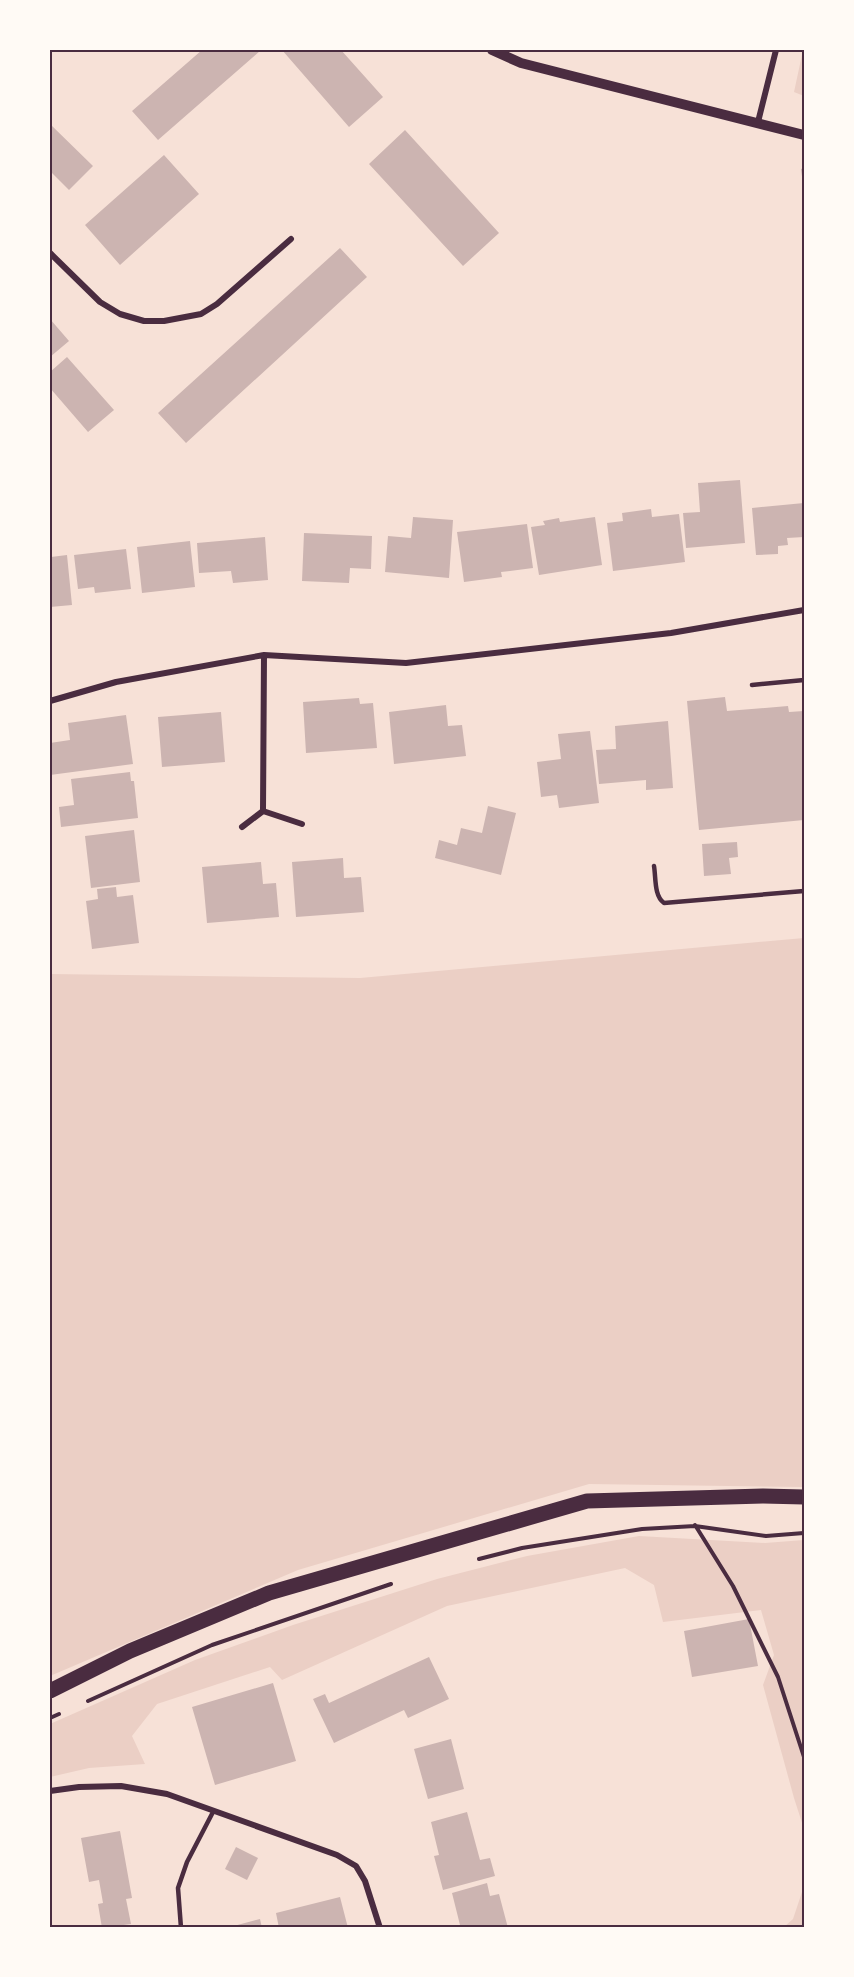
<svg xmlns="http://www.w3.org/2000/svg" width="854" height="1977" font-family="Barlow,sans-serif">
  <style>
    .green { fill: #ebcfc5 }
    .building { fill: #ccb4b1 }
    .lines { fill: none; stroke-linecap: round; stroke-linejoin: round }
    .path { stroke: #4a2c40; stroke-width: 4 }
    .service { stroke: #4a2c40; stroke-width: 4.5 }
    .minor { stroke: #4a2c40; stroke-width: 6 }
    .tertiary { stroke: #4a2c40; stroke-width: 10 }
    .primary { stroke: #4a2c40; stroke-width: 15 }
    .neatline { fill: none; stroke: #4a2c40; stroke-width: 2 }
  </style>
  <rect width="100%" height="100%" fill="#f7e1d7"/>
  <path class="green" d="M803,50H804V96L794,92Z
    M804,938V1487L589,1484L298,1570L50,1676V974L360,978Z
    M639,1536L765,1543L804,1540V1829L794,1798L763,1685L774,1655L761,1610L663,1622L654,1585L625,1568L447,1606L282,1680L270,1667L157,1704L132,1736L145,1764L89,1768L50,1777V1724L195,1660L293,1625L437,1579L527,1556Z
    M804,1886V1927H784L793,1919Z"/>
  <path class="building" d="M202,50H259L260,51L158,140L132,111Z
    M282,50H341L383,97L349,127Z
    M50,124L93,166L69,190L50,171Z
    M405,130L499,233L463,266L369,164Z
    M164,155L199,194L120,265L85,225Z
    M804,168V184H803L801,169Z
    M340,248L367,277L186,443L158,413Z
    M50,319L69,341L50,357Z
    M67,357L114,410L88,432L50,388V372Z
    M740,480L745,543L686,548L683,513L700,512L698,483Z
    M804,503V537L787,538L788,545L778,546V554L756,555L752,508Z
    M651,509L652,517L679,514L685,562L613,571L607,523L623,521L622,513Z
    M413,517L453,520L449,578L385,572L388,536L411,538Z
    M595,517L602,565L539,575L531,527L545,525L543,521L559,518L560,522Z
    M527,524L533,568L501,572L502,577L464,582L457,532Z
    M304,533L372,536L371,569L350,568L349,583L302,581Z
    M265,537L268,580L233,583L231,571L199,573L197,543Z
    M190,541L195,587L142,593L137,547Z
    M126,549L131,589L95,593L94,587L78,589L74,555Z
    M67,555L72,605L50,607L51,557Z
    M725,697L727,711L788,706L789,712L804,711V820L699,830L687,701Z
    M359,698L360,704L373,703L377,748L306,753L303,702Z
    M446,705L448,726L462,725L466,756L394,764L389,712Z
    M221,712L225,762L162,767L158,717Z
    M126,715L133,764L50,775V743L70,740L68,723Z
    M668,721L673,788L646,790V780L599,784L596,750L616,749L615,726Z
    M590,731L599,803L559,808L557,795L541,797L537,762L561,759L558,734Z
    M130,772L131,781H134L138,818L61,827L59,807L74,805L71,779Z
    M488,806L516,813L501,875L435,858L439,840L457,845L461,828L482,833Z
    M134,830L140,882L91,888L85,836Z
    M737,842L738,857L729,858L731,874L704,876L702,844Z
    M343,858L344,878L361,877L364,912L296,917L292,862Z
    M261,862L263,884L276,883L279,917L207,923L202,867Z
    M116,887L117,897L133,895L139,943L92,949L86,901L98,899L97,889Z
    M749,1619L758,1666L692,1677L684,1631Z
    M429,1657L449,1699L408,1718L404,1710L334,1743L313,1699L325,1694L329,1703Z
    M273,1683L296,1761L215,1785L192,1707Z
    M451,1739L464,1789L428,1799L414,1749Z
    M467,1812L480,1860L490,1858L495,1876L443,1890L434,1856L439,1855L431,1822Z
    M120,1831L132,1898L126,1899L131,1924L102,1928L98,1904L103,1903L99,1880L89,1882L81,1838Z
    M236,1847L258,1858L247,1880L225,1869Z
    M487,1883L490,1896L499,1894L508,1928H452L460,1925L452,1893Z
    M340,1897L348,1928H279L276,1913Z
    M260,1919L262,1928H230V1927Z"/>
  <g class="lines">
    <path class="path" d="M695,1525L733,1586L778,1677L804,1757
      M479,1559L522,1548L642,1529L695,1526L766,1536L804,1533
      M88,1701L212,1645L391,1584
      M50,1718L59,1714"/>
    <path class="service" d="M752,685L804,680
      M654,866C656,878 654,896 664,903L804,891
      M181,1928L178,1888L187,1862L213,1812"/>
    <path class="minor" d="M758,122L776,50
      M50,253L100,302L120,314L144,321H164L201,314L217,304L291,239
      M264,655L263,811L302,824
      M50,701L116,682L264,655L406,663L671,633L804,610
      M242,827L263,811
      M50,1791L79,1787L121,1786L167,1794L337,1855L356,1866L365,1881L380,1928"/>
    <path class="tertiary" d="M492,50L521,63L804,135"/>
    <path class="primary" d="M50,1691L130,1651L269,1593L587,1501L763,1496L804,1497"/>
  </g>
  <rect width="854" height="1977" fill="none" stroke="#fffaf5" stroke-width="102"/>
  <rect x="51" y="51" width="752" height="1875" class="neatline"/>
</svg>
